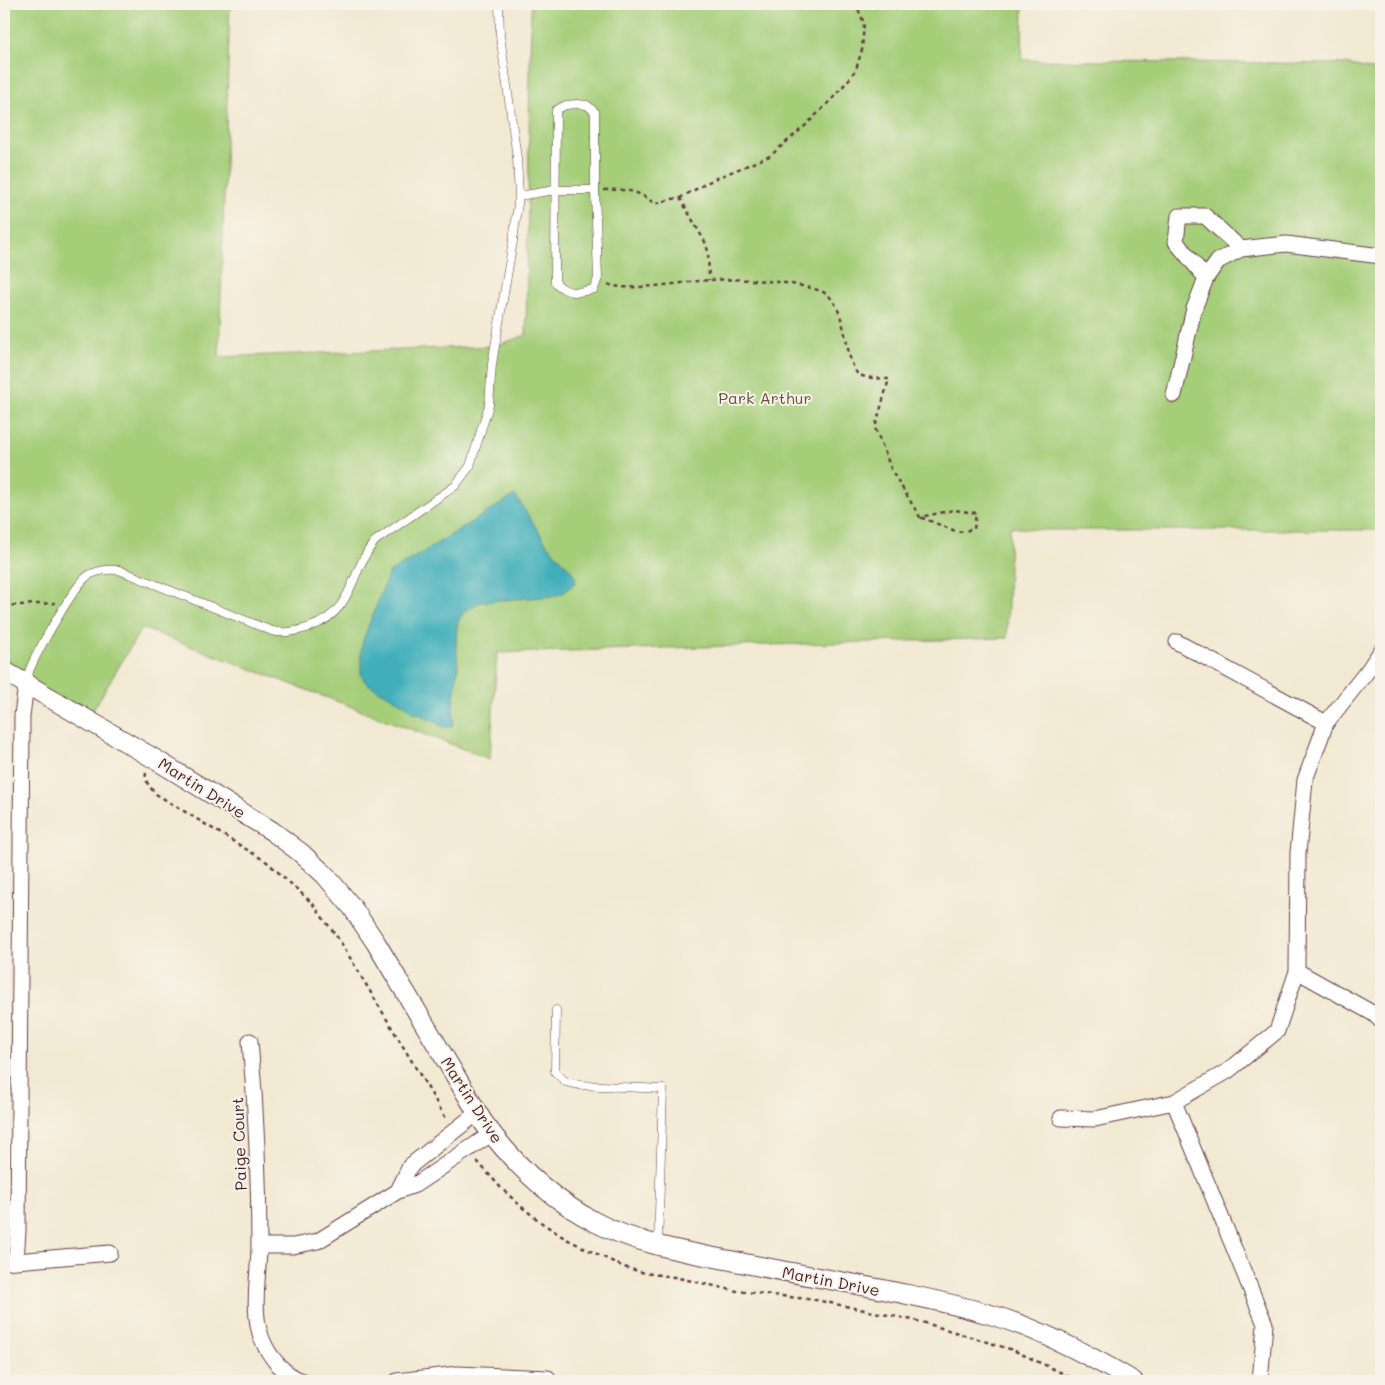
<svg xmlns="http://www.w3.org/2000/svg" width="1385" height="1385" font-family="Mali,sans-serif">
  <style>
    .green { fill: #a5ce79; stroke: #787652 }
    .water { fill: #3fafba; stroke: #446772 }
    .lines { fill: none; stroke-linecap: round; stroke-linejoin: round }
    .service-casing { stroke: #633d44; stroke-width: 9 }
    .minor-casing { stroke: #633d44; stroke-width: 17 }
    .tertiary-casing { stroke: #633d44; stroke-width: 21 }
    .path { stroke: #633d44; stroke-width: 2.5; stroke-dasharray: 4 4; stroke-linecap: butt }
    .service { stroke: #fff; stroke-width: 8 }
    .minor { stroke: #fff; stroke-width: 15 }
    .tertiary { stroke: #fff; stroke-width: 19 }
    .labels { text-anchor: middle; stroke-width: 4; stroke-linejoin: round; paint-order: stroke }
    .park-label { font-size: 16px; fill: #655442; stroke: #f7f3e8 }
    .street-label { font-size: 16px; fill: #4a1f2b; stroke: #f7f3e8 }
  </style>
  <rect width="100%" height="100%" fill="#f7f3e8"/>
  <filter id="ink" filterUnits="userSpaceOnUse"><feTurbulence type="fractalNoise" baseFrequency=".02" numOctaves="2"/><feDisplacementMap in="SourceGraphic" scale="10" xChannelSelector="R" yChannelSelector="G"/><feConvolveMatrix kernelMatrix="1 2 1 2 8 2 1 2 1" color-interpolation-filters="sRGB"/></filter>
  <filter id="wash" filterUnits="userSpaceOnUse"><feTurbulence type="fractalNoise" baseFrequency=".0096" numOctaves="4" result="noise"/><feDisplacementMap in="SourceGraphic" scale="20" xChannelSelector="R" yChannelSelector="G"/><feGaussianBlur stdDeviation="1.12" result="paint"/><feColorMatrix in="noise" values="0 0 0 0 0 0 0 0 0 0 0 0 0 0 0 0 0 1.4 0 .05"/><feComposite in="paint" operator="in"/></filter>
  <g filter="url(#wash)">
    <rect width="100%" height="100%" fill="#f2e9d2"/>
    <path class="green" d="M4,4H230L219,357L495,346L526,335L531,4H1023L1022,60L1346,64L1381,72V530H1041L1010,527L1007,638L497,653L490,759L142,628L87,720L4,669Z"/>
    <path class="water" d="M515,495L547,544L575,575V583L563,593L554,596L480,602L464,612L459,619L457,627L456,643L458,666L453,707L454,720L452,726C441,730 440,724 432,719L428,720L420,714L412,712L405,705L366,683L361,675V653L363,640L389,573Z"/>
  </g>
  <g filter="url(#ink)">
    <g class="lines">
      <defs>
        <path id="service" d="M577,104L587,105L595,112V190L598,278L594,289C577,293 567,295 555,282L556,110L566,105Z
          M519,196L555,190H595
          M26,684C27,679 28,674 30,669C37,652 75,583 89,575C98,570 108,569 119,570L272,631C285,634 297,631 310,627C355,611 349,572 375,541L455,486L470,466L489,405L492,364L513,241L519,196L517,158L500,35L499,4
          M556,1010L555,1072L566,1082L580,1085L663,1089L658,1245"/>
        <path id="minor" d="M1206,278L1176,242L1179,216H1205L1241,249
          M1174,395L1194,309L1206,278L1218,261L1241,249L1286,244L1381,256
          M1177,642L1326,723L1305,780L1298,853L1297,971
          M1326,723L1369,669L1381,651
          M250,1041C256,1108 259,1177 259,1245C259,1274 251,1313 262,1339C269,1357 285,1376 303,1381
          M1174,1102L1228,1071L1277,1031L1297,971L1374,1014L1381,1021
          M1061,1118L1095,1119L1174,1102L1265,1324L1260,1381
          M398,1191L410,1166L477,1113
          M259,1246H293L318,1241L398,1191L415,1185L491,1134
          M16,1260L18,1231L22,716L26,684
          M4,1262L110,1253
          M397,1381L458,1374L548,1378"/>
        <path id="tertiary" d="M4,671L153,758L272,831L301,853L325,875L352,907L376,943L483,1122C513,1163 549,1198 595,1222C637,1244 686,1252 733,1261C818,1279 909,1291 992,1315C1042,1330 1089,1355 1133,1381"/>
      </defs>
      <use href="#service" class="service-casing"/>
      <use href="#minor" class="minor-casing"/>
      <use href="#tertiary" class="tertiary-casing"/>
      <path class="path" d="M604,190C627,189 637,190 655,204L672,199L680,198L714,179L770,156L806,125L833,98L850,78L856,69L862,50L864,23L856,4
        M680,198L705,242L708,251L709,280
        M608,284C625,293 688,281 710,280C739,278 797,281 823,292C843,301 845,342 851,361C853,365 855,372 858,374C866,379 880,378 889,379L875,428L892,471L920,517L954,510L976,513L974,529L958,532L920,517
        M4,606L55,603
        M146,773C144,781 151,789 156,794L267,862L312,903L340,941L447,1120
        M477,1161L501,1188L523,1208L542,1223L566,1239L624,1267L645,1273L674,1277L737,1291L816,1300L922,1322L1013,1350L1079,1381
        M263,1381L271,1378"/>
      <use href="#service" class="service"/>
      <use href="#minor" class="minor"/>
      <use href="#tertiary" class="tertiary"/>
    </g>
  </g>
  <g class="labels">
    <g class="park-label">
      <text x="765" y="404">Park Arthur</text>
    </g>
    <g class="street-label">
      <text transform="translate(202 788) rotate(32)" y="6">Martin Drive</text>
      <text transform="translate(472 1100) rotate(57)" y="6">Martin Drive</text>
      <text transform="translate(239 1144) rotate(-92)" y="6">Paige Court</text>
      <text transform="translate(831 1281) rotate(11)" y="6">Martin Drive</text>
    </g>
  </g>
  <rect width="1385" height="1385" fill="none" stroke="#f7f3e8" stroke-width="20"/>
</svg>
